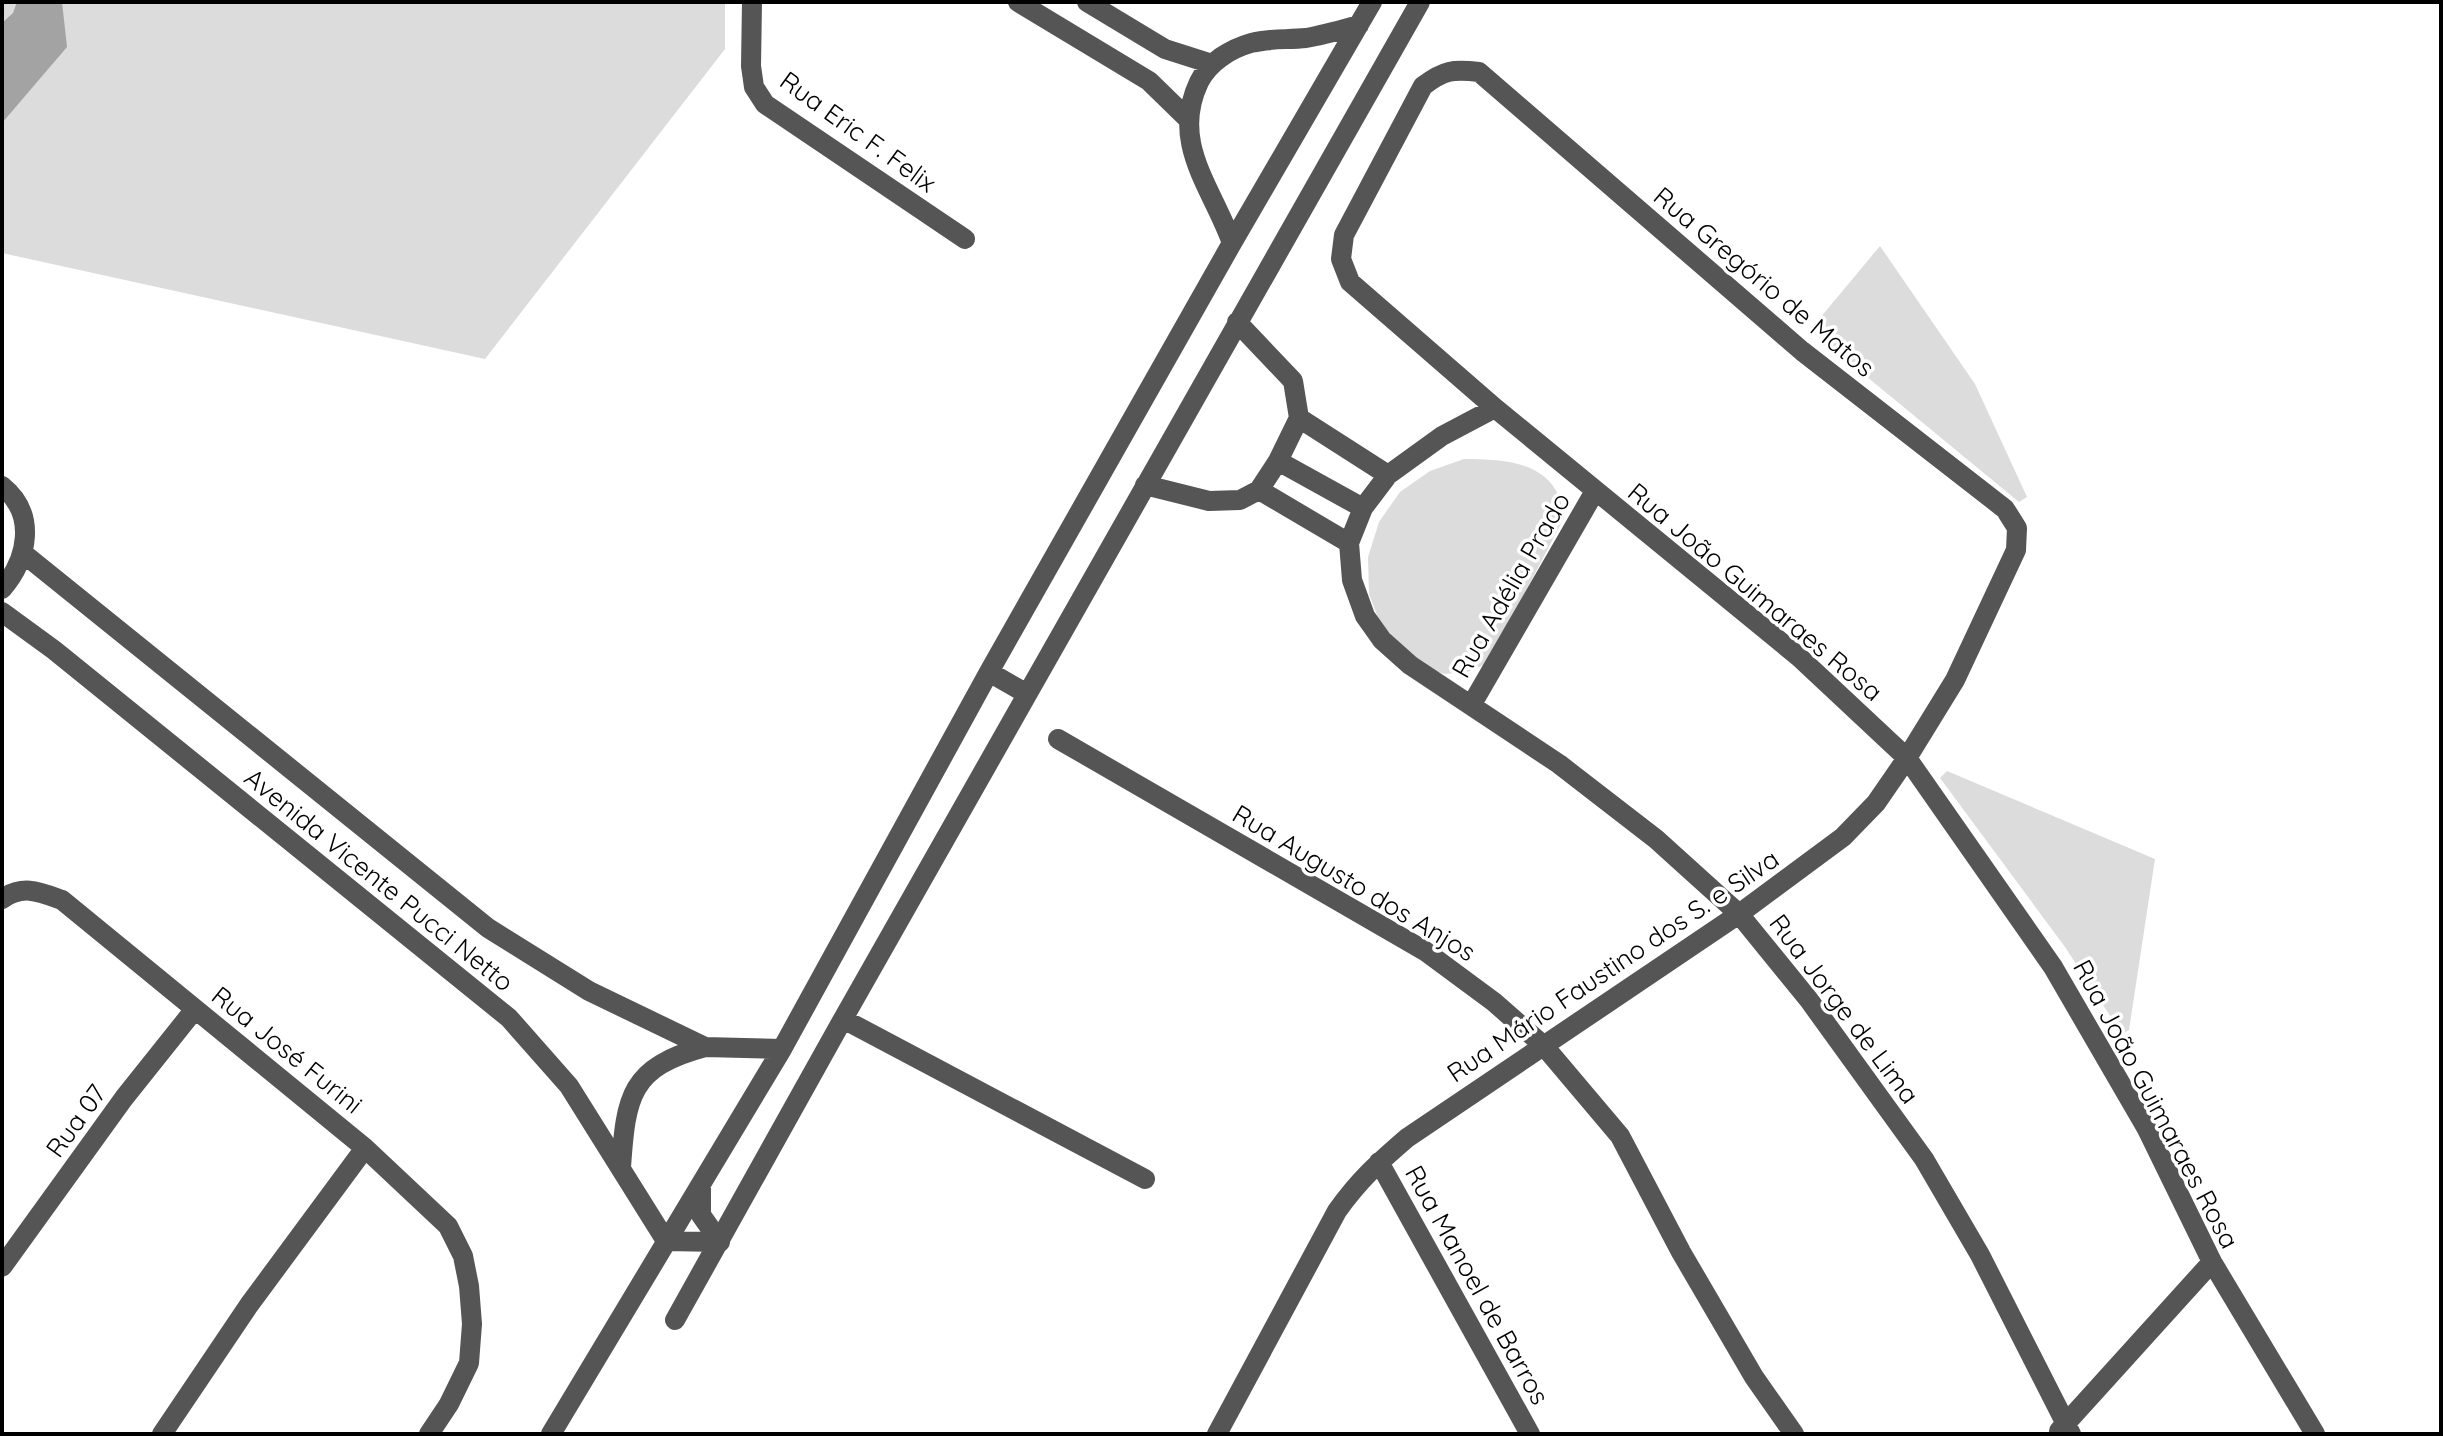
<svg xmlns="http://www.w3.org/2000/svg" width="2443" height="1436" font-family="Quicksand,sans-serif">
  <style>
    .green { fill: #dcdcdc }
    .water { fill: #a3a3a3 }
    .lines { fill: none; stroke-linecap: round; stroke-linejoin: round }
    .minor { stroke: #555; stroke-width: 20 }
    .labels { text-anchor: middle; stroke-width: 7; stroke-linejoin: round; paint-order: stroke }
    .street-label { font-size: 26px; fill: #000; stroke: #fff }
  </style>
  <rect width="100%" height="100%" fill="#fff"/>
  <path class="green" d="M2,2H725V49L485,359L2,253Z
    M1880,246L1975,384L2027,497L2019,502L1810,330Z
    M1464,459C1510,459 1559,463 1564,518L1488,663L1468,672L1445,674L1424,668L1382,628L1369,594L1368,557L1379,522L1400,492L1430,471Z
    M1947,771L2155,859L2129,1030L2122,1034L2065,947L1940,778Z"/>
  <path class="water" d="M17,2H62L67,47L2,123V23L13,13Z"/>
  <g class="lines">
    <path class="minor" d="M752,2L751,66L754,87L765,104L965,239
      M1018,2L1149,81L1188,119
      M1087,2L1165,49L1212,64
      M1232,243C1212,187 1170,143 1199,82C1209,62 1230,49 1251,43C1270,38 1287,40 1306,38C1324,35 1341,30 1359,25
      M1495,408L1442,436L1388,475L1363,508L1349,543L1352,580L1365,616L1382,640L1410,665L1559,764L1656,839L1739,914L1809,1000L1924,1159L1980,1255L2071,1434
      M1299,418L1388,475
      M1278,461L1363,508
      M1145,485L1209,501L1240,500L1259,490L1278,461L1299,418L1293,381L1237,322
      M2,486C37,514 28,559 2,589
      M1259,490L1349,543
      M24,554L488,928L589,991L705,1047L782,1049
      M2,612L54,650L509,1018L569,1086L666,1241
      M989,672L1027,694
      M1472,704L1595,491
      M1058,739L1425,951L1494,1002L1544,1046L1620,1136L1681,1252L1754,1377L1794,1434
      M2,899C23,884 40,892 62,900L365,1148L448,1226L463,1256L469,1286L472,1324L469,1363L449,1404L429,1434
      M843,1019L1145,1179
      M1379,1162L1530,1434
      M621,1167C626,1096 630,1067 705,1047
      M701,1188V1215L720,1242
      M666,1241L720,1242
      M2,1267L124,1098L195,1009
      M675,1320L843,1019L1420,2
      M2059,1431L2212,1262
      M162,1434L249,1305L365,1148
      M551,1434L782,1049L989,672L1232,243L1372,2
      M1217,1434L1337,1211C1359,1180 1378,1163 1407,1138L1739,914L1843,837L1876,803L1907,758L1955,680L2016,550L2017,528L2005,509L1802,351L1479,72C1453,69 1444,70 1423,86L1344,235L1341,259L1350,282L1495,408L1799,657L1907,758L2053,967L2147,1129L2212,1262L2315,1434"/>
  </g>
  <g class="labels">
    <g class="street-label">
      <text transform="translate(858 132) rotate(36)" y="9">Rua Eric F. Felix</text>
      <text transform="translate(1764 282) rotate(40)" y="9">Rua Gregório de Matos</text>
      <text transform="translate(1511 585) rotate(-60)" y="9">Rua Adélia Prado</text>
      <text transform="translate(1755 592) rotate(40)" y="9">Rua João Guimaraes Rosa</text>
      <text transform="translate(379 880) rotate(39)" y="9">Avenida Vicente Pucci Netto</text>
      <text transform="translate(1354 883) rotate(31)" y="9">Rua Augusto dos Anjos</text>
      <text transform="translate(1613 966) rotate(-34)" y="9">Rua Mário Faustino dos S. e Silva</text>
      <text transform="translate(1844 1009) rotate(53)" y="9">Rua Jorge de Lima</text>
      <text transform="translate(287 1050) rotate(39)" y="9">Rua José Furini</text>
      <text transform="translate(2156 1104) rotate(62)" y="9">Rua João Guimaraes Rosa</text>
      <text transform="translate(76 1121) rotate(-54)" y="9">Rua 07</text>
      <text transform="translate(1477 1285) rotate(61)" y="9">Rua Manoel de Barros</text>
    </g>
  </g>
  <rect width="2443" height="1436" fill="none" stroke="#000000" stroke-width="8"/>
</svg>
